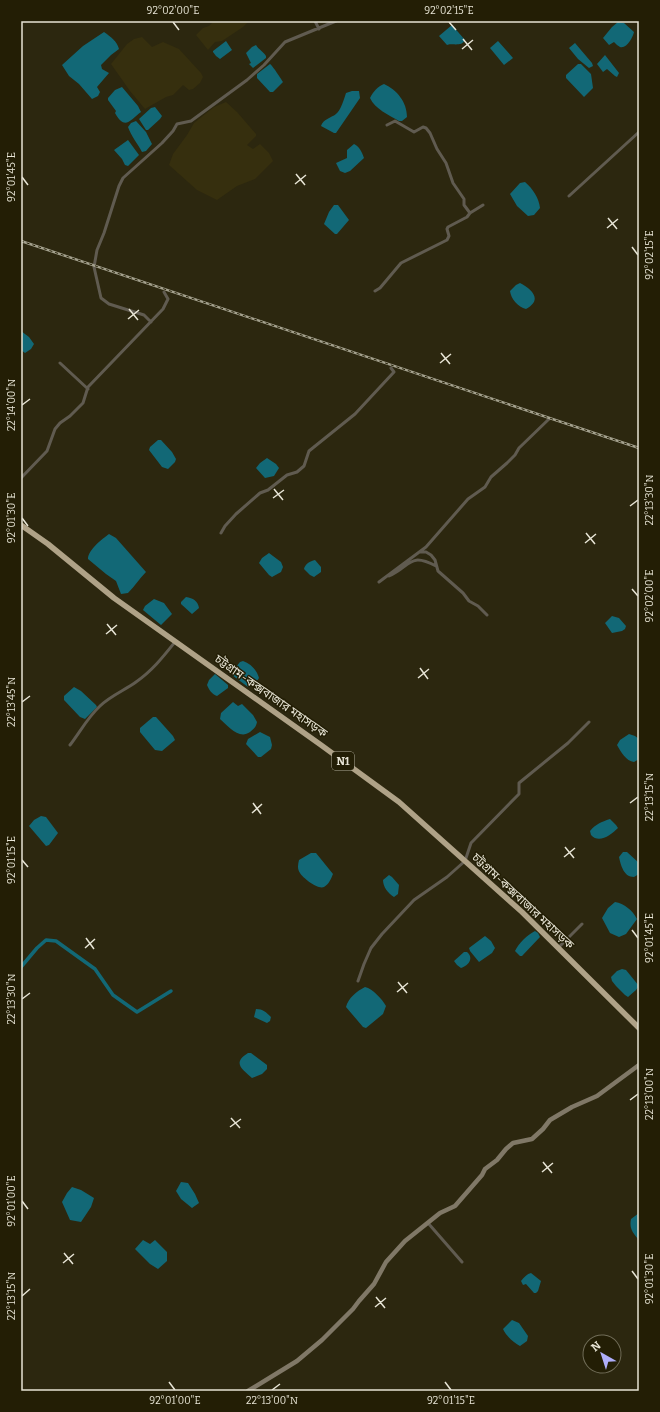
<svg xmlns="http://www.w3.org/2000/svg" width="660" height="1412" font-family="Bitter,'Noto Sans Bengali',serif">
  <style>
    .built { fill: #362f0e }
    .water { fill: #126876 }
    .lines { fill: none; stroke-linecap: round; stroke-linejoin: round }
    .canal { stroke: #126876; stroke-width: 3.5 }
    .street { stroke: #605b50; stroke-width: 3 }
    .secondary { stroke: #807867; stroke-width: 4.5 }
    .highway { stroke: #afa287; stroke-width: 5.5 }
    .rail-casing { stroke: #a4a18e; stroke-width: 2.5 }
    .rail { stroke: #231e05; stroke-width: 1; stroke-dasharray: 3; stroke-linecap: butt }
    .ticks { fill: none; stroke: #e7e4d5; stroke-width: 1.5 }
    .labels { text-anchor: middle; stroke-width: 3; stroke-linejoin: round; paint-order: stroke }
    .shield { fill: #231e05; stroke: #aca997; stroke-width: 1 }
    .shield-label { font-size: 11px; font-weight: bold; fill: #e7e4d5 }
    .street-label { font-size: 12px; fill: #e7e4d5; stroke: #231e05 }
    .neatline { fill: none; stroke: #e7e4d5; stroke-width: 1.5 }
    .ticks-label { font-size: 10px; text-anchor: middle; fill: #e7e4d5 }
  </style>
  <rect width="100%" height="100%" fill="#2c270f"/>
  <path class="built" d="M214,21H249L243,27L222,41L215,42L208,50L196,35L203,28L209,26Z
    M142,37L152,47L163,42L179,49L201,73L203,77L200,83L193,89L189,90L183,85L173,95L166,97L145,109L130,91L111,64L127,44L134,39Z
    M226,102L237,112L256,134V136L247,145L253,149L260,144L269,153L273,161L255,179L237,186L217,200L197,190L169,165L173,154L187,135L194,123L214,107Z"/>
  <path class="water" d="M618,22L624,23L634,32C633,37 627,49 620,47C618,46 616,44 614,42L609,45L603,38L612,27Z
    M452,25L465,40C462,47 453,43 447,45L439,36Z
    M104,32C111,37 117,41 119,49L111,55L101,65L102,69L109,73L97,87L100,92L98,96L92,99L79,84L69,76L62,65L83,46Z
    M226,41L232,50L220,59L216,56L213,52V51Z
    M498,41L513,58L504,65L490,48Z
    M575,43L592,63L593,66L589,68L578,59L569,48Z
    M256,45C259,50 263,51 266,56V58L253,68L249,64L251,63L246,53L252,47Z
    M605,55L619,73L617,77L615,76L607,69L603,72L597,64Z
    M270,64C272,65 282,80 283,82L273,92H270L257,78V74Z
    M578,64H581L591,74L593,88L584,97L566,78V75Z
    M384,84C397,90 407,102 407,117L402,121H399C389,115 375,109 370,98C373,92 378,86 384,84Z
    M122,87L138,106L141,112C130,120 125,131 115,113L116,111L108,100V98L115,90Z
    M352,91H359L360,98L336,133H334L321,126C323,119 331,118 336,114C341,110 344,99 346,93Z
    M155,107L162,116L160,119L148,130H146L139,119L151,108Z
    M136,121L146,132L152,144L146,151L142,152C138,144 131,136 128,127L131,123Z
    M128,140L139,155L128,166L125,165L122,159L114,150Z
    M354,144C359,146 362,152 364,158L350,171L345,173L340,171L336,163L347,158V150Z
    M525,182C533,189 539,198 540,208L534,215L528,216L517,206L510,194L520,183Z
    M334,205H338L349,220L337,234H335L324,224L329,212Z
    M520,283C532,289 543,300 526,309C518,307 511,299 510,291L516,285Z
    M21,331L29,337L34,344L31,349L25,353L21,350Z
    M158,440H161L172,452L176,459L175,462L168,469L162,467L149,450L150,447Z
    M267,458L276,464L279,468L274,476L265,478L256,468L260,463Z
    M109,534L116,538L146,572C139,579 135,586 128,593L121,594L116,581L106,574L88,559C88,550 102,539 109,534Z
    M269,553L281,562L283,567L281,572L272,577L269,575L259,563L262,558Z
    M315,560L321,567V572L314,577L310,575L304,569C305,564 310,561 315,560Z
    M186,597C193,598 198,601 199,608L192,614L181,604V602Z
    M154,599L164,603L172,614L161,625L143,610L145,606Z
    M612,616L619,618L626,626L625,629L622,631L612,633L605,623Z
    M243,661C251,664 257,670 259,678C256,683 253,686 248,687L232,675V672L240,662Z
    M215,674L228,685V688L217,696C212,694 209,690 207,685L209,680Z
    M74,687L81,691L96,705L97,707L85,719L80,717L64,700V696Z
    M233,702L238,706L242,704L253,715L257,722C256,727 254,729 250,732C239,740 228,726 220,719L221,713Z
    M153,717H156L173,736L175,740L162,751L155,750L140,732V728Z
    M260,732L270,737L272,745L271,749L261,757H258L246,744L248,739Z
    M629,734L635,736L639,739V759L634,762C626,761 621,752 617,745L620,740Z
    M41,816L46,817L58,833L49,845L46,846L29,826L34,820Z
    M610,819L616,825L618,828C611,835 599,844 591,835L590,831C596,824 601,822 610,819Z
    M623,852H627L639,863V874L634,877C624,877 621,866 619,857Z
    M311,853H316L333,874C331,879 329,884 324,887C318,890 303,878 300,873C297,869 298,864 299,860Z
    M389,875L392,877L399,885L398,894L394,897C388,893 383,887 383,880Z
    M615,902C624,903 633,911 637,919L626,934L619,937L610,933L602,918L608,908Z
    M535,931L538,933L540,937L522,956H520L515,951C519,943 527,935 535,931Z
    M485,936L491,941L495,948L492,953L479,962L470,951L469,948Z
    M464,952H467C474,958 469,965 461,968L457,965L454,961Z
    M622,969L626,970L639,986L636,990L628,997L625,995L616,986L612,981L611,977L617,971Z
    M365,987C373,989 382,999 386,1006L383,1014L366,1028L363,1027L346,1007C348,998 357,991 365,987Z
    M256,1009C263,1009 266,1012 271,1017L270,1021L267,1023L254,1017Z
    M248,1053H251L267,1065V1069L262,1074L252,1078C242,1069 232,1063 248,1053Z
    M181,1182L188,1183L195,1194L199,1203L192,1208L181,1199L176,1191Z
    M72,1187L81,1190L94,1198L91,1207L81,1222L70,1220L62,1202L67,1193Z
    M639,1213V1240C633,1233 629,1229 631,1219Z
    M143,1240L150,1244L155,1240L167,1252V1261L158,1269L150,1264L135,1249Z
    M531,1273L541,1281L538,1291L536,1293H534L526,1284L523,1285L521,1281C524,1277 527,1274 531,1273Z
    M512,1320L519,1323L528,1336L527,1341L520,1346C514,1343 506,1336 503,1329Z"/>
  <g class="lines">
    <path class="canal" d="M21,967L37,948L46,940L56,941L95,969L113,995L137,1012L171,991"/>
    <path class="street" d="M315,21L319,29
      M387,125L395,121L414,132L423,127L426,128L430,133L437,149L446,163L453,183L464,199V205L470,213
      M569,196L639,132
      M375,291L380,288L401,263L447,240L449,236L447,229L448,227L467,217L470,213L483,205
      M151,322L144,315L109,304L101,298L94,267L97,250L104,233L119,186L123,178L162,143L173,131L177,124L191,121L247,80L264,65L285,42L336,21
      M60,363L88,389
      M21,478L47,451L55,429L60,423L70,416L83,403L88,387L163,309L168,299L164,292
      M221,533L225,526L236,514L260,493L268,490L287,475L297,472L304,466L309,451L355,414L394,372L391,368
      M420,552H426L431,555L435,560L438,571L463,593L469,601L478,606L487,615
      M389,576C411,566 409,552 436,566
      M379,582L426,547L468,499L485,487L491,477L507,463L515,455L519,448L549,419
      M70,745C80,732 88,717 100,706C110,696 125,690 136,682C152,671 163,657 175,642
      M558,948L582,924
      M358,981L364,964L371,948L382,934L414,900L447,877L465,861L471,843L519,794V783L568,743L589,722
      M428,1223L462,1262"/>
    <path class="secondary" d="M248,1391L297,1361L322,1340L353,1309L359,1301L374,1284L386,1262L405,1241L440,1213L455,1206L482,1175L485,1169L497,1160L506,1149L513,1143L532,1139L543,1129L550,1120L572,1107L597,1096L639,1065"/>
    <path class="highway" d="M21,525L48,544L114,598L321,745L399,802L522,912L639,1028"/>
    <defs>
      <path id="rail" d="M21,241L639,448"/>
    </defs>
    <use href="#rail" class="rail-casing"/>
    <use href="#rail" class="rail"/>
  </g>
  <path class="ticks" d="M173,22L179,30M449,22L456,30M463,39L472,50M462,49L473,40M296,174L305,185M22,177L28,185M295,184L306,175M608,218L617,229M607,228L618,219M632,247L638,255M129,309L138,320M128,319L139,310M441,353L450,364M440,363L451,354M22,405L30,399M274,489L283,500M273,498L284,490M630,506L638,500M22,518L28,526M586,533L595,544M585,543L596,534M632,589L638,596M107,624L116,635M106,634L117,625M420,668L428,679M418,678L429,669M22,702L30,696M253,803L261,814M630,803L638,797M252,813L262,804M565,847L574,858M564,857L575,848M22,860L28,867M632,930L638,938M86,938L94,949M85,948L95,939M398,982L407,993M397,992L408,983M22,999L30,993M630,1100L638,1094M231,1118L240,1128M230,1127L241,1119M543,1162L552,1173M542,1172L553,1163M22,1201L28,1209M64,1253L73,1264M63,1263L74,1254M632,1271L638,1279M22,1296L30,1289M376,1297L385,1308M375,1307L386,1298M169,1382L175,1390M445,1382L451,1390M272,1390L280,1384"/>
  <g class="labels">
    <rect class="shield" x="332" y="752" width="22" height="18" rx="3"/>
    <g class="shield-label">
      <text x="343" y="765">N1</text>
    </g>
    <g class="street-label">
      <text transform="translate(271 696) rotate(35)" y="4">চট্টগ্রাম-কক্সবাজার মহাসড়ক</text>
      <text transform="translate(523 901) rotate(43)" y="4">চট্টগ্রাম-কক্সবাজার মহাসড়ক</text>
    </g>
  </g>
  <rect width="660" height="1412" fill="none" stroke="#231e05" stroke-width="44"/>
  <g transform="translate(602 1354) rotate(321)"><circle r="19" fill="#231e05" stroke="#716d58"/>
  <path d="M0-3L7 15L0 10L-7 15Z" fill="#afaefa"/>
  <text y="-6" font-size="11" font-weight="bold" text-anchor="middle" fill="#e7e4d5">N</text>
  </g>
  <rect x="22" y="22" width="616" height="1368" class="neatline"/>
  <g class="ticks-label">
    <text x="173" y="14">92°02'00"E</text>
    <text x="449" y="14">92°02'15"E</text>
    <text transform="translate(11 177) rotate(-90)" y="4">92°01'45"E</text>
    <text transform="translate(649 255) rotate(-90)" y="4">92°02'15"E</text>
    <text transform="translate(11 405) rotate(-90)" y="4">22°14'00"N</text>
    <text transform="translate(649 500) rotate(-90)" y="4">22°13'30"N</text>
    <text transform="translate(11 518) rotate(-90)" y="4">92°01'30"E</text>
    <text transform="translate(649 596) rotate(-90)" y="4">92°02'00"E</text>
    <text transform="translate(11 702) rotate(-90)" y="4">22°13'45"N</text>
    <text transform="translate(649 797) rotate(-90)" y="4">22°13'15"N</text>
    <text transform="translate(11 860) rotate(-90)" y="4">92°01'15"E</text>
    <text transform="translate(649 938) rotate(-90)" y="4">92°01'45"E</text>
    <text transform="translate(11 999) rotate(-90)" y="4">22°13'30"N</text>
    <text transform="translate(649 1094) rotate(-90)" y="4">22°13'00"N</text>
    <text transform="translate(11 1201) rotate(-90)" y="4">92°01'00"E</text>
    <text transform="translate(649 1279) rotate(-90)" y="4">92°01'30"E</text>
    <text transform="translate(11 1296) rotate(-90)" y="4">22°13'15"N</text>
    <text x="175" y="1404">92°01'00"E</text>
    <text x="272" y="1404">22°13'00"N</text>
    <text x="451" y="1404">92°01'15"E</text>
  </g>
</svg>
